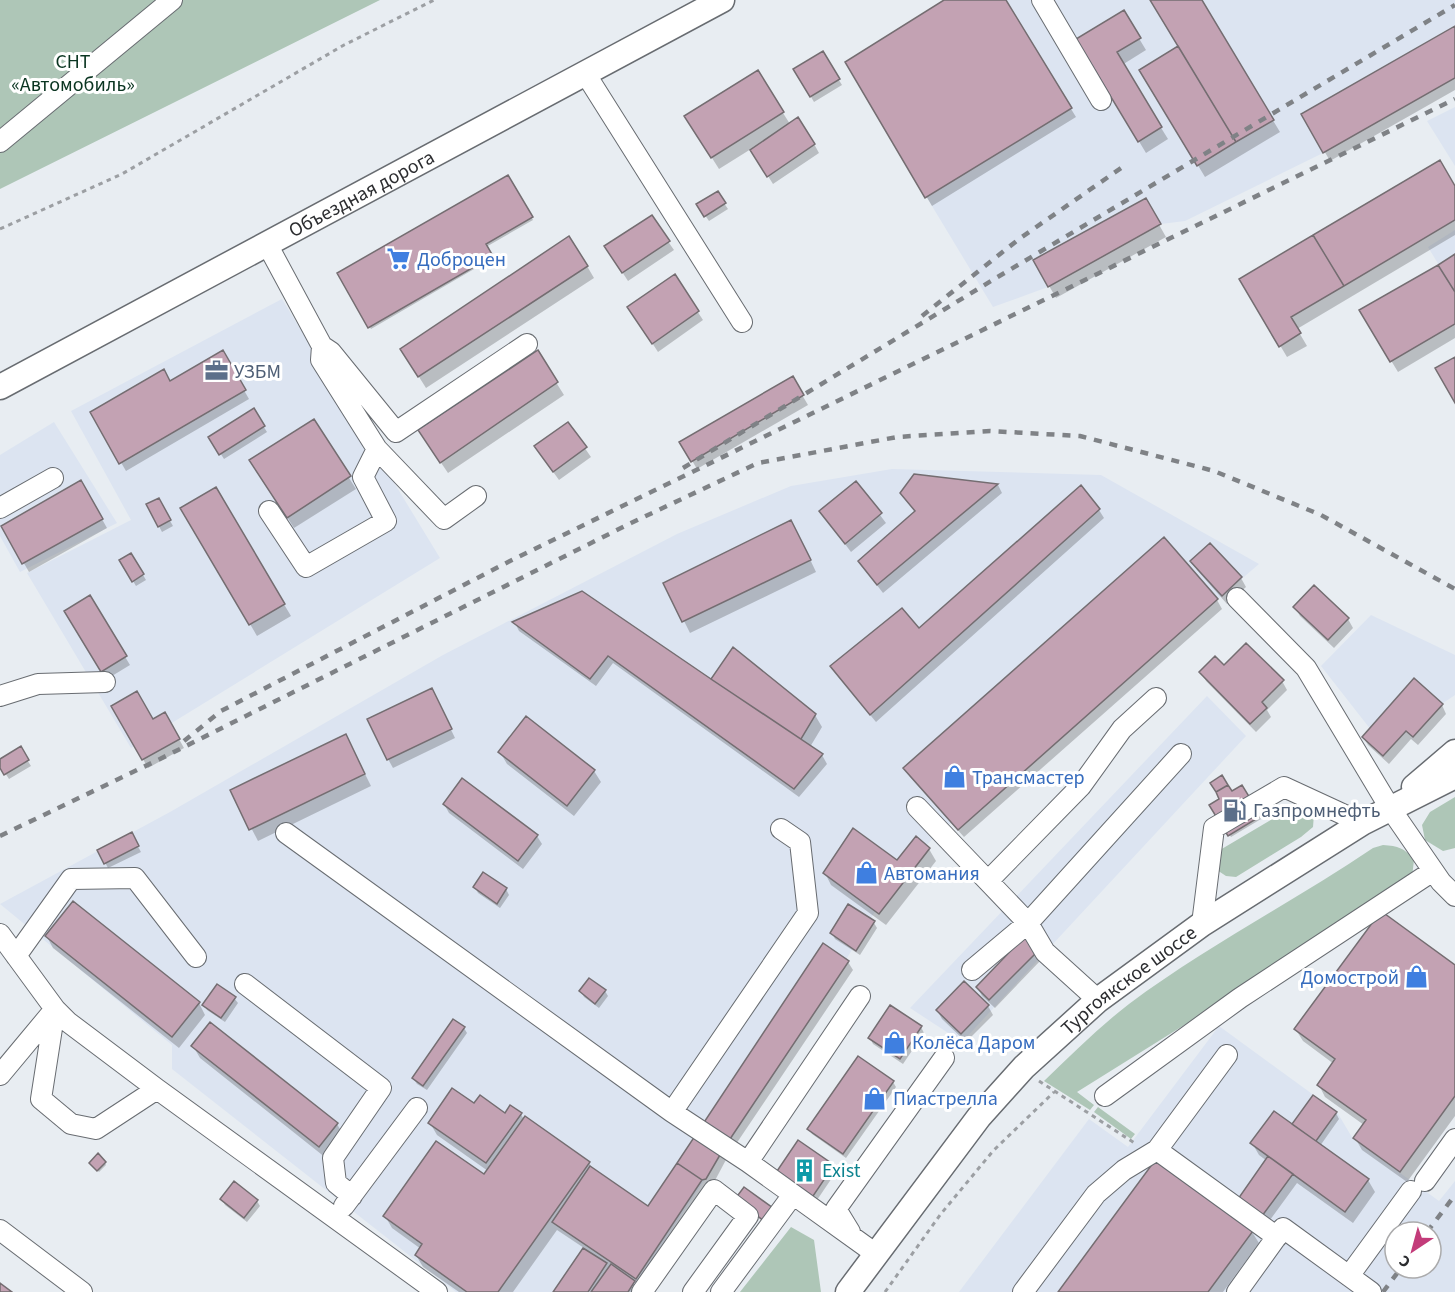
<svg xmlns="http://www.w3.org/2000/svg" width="1455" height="1292" font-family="'Source Sans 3',sans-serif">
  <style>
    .built { fill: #dce4f1; fill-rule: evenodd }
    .green { fill: #aec6b7 }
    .shadow { fill: #0003 }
    .building { fill: #c3a2b3; stroke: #746d71; stroke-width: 1.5 }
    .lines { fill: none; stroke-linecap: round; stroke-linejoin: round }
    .minor-casing { stroke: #686c71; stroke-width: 22 }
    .major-casing { stroke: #686c71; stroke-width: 27 }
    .path { stroke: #9c9fa3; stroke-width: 3; stroke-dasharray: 4.5 4.5; stroke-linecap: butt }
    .minor { stroke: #fff; stroke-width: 20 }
    .major { stroke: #fff; stroke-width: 24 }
    .rail { stroke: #7f8286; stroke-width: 4.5; stroke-dasharray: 8 8; stroke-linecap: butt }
    .labels { text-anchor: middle; stroke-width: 6; stroke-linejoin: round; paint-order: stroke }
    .park-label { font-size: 20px; fill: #0a3521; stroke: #fff }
    .street-label { font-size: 20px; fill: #2c2d30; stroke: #fff }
    .shop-label { font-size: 20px; fill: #366cbe; stroke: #fff; text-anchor: start }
    .service-label { font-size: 20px; fill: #4e5e75; stroke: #fff; text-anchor: start }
    .culture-label { font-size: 20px; fill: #0d838f; stroke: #fff; text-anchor: start }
  </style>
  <rect width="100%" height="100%" fill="#e8edf2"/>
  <path class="built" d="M944,0H1455V78L1323,153L1185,221L1161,224L1048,287L993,307L845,62Z
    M1455,107V166L1427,121Z
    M1455,230V292L1428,247Z
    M282,299L440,558L131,748L27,573L131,520L71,411Z
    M54,422L117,523L20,572L0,536V455Z
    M892,469L1101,475L1259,564L1047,746L935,836L891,885L812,1016L631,1292H456L172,1069V1045L0,904L170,812L443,655L677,534L791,486Z
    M1371,615L1455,655V695L1382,744L1321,666Z
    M1207,696L1246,736L962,1042L910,1008Z
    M1219,1026L1337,1112L1353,1139L1439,1201L1455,1181V1292H959L1089,1119L1128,1147ZM1395,1232H1431V1268H1395Z"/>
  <path class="green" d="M0,0H380L0,189Z
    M1455,797V848L1443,851L1425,840L1422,825L1430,812Z
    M1301,807L1314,814L1313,827L1301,837L1236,877L1226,876L1217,870L1220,850L1284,812Z
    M1383,845C1398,846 1405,848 1414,860L1412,877L1407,886L1077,1092L1094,1105L1090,1110L1044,1081C1072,1054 1099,1027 1129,1004C1207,946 1293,902 1373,848Z
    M1098,1107L1135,1134L1131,1139L1094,1112Z
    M791,1227L814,1240L821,1292H740Z"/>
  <path class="shadow" d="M947,0H1004L1076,117L932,206L847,63Z
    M1152,0H1200L1280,132L1205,177L1141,71L1180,47Z
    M1123,12L1146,50L1122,65L1168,139L1146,153L1078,40Z
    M1455,28V90L1330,161L1303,114Z
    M822,53L842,85L814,102L795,70Z
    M757,72L790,124L814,144L819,153L773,184L751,149L719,169L693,128Z
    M508,177L533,220L486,247L493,258L371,329L339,274Z
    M1455,189V235L1297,329L1307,346L1287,357L1241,280Z
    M717,193L728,209L709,221L698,205Z
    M1145,200L1166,237L1056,298L1035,261Z
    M651,217L674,250L628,281L611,255Z
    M1455,255V338L1398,372L1361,311Z
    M587,266L594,278L426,388L409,361Z
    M674,276L703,320L658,352L634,315Z
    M222,352L249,399L126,471L92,413L170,383Z
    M537,352L564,395L448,473L427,442Z
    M792,378L808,405L697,469L681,442Z
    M253,410L267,432L224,459L210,437Z
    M313,421L356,489L294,528L258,472Z
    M568,424L591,457L559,480L541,455Z
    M914,476L998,485L1002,493L883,593L859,562L915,512L902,493Z
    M81,482L107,528L29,572L3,527Z
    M856,483L886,523L851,552L821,512Z
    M215,489L291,616L257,636L182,508Z
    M158,500L173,526L162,532L148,505Z
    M1099,510L1104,518L876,722L837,675L832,667L919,630Z
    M798,534L816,572L690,633L665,583Z
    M1163,539L1217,600L1222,609L964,837L910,777L905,768Z
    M1210,545L1241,578L1246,587L1227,604L1197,570L1192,561Z
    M131,555L146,580L136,586L121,561Z
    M1314,587L1348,619L1353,628L1334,648L1300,616L1295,607Z
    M89,597L130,665L107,679L66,611Z
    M515,623L712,681L734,649L815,715L822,727L810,747L822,755L827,764L799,797L613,663L596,686L519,631Z
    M1224,667L1282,681L1287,690L1267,710L1271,717L1256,732L1206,681L1201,673Z
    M436,699L455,738L393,768L388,759Z
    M1442,705L1446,714L1418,745L1411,739L1389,764L1368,745L1363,737Z
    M113,706L152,721L165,714L184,748L148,768Z
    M352,748L371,786L258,841L232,791Z
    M20,749L31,766L9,779L0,765V760Z
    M500,752L594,771L601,782L574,816L507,764Z
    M1241,787L1261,819L1231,837L1211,805Z
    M444,804L537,836L542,844L523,869L449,813Z
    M131,834L141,852L108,868L99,851Z
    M929,849L936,861L886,925L831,885L825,873L897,862Z
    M475,887L506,889L509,895L500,908L478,893Z
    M849,906L874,923L877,928L860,955L835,939L832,933Z
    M47,937L199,1003L205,1015L179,1048L53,948Z
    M1037,952L1041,960L995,1008L982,996L977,987Z
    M848,962L853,970L728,1156L711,1188L641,1286L633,1281L638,1292H555L584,1248L557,1230L513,1292H459L423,1267L416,1255L421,1249L392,1228L385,1216L484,1177L488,1171L437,1135L430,1123L474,1105L505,1115L521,1114L524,1120L526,1118L589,1163L594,1171L648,1208Z
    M1455,967V1116L1407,1182L1362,1150L1355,1138L1364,1125L1325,1097L1319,1085L1334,1064L1303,1041L1296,1030Z
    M964,983L988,1006L993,1015L966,1042L942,1019L937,1010Z
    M581,991H605L608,996L599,1008L584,997Z
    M234,998L238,1003L225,1022L207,1010L204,1005Z
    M921,1027L924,1033L903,1064L873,1044L870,1038Z
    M464,1028L467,1033L427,1090L417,1084L413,1078Z
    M193,1046L337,1124L344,1136L326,1158L200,1058Z
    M893,1082L896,1087L846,1158L812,1134L809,1129Z
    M1313,1097L1336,1113L1339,1119L1320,1146L1368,1180L1375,1192L1353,1223L1297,1183L1267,1224L1258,1225L1267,1161L1259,1155L1252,1143L1292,1126Z
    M798,1143L833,1166L836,1172L815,1203L780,1180Z
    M105,1163L106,1165L99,1172L92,1165Z
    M222,1199L257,1201L260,1206L247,1222L225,1205Z
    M1252,1232L1259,1243L1223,1292H1060Z"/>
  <path class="building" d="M944,0H1006L1072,108L925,198L845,62Z
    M1150,0H1202L1274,120L1236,142Z
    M1124,10L1141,38L1117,52L1162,127L1138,142L1076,39Z
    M1455,26V78L1323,153L1301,114Z
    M1178,46L1236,142L1197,166L1139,70Z
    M823,51L840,79L810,97L793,69Z
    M758,70L784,112L711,158L684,116Z
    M798,117L815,144L767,177L750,150Z
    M1440,160L1455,186V220L1344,286L1313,235Z
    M508,175L533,217L486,244L493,256L368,328L337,273Z
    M718,191L726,203L704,217L696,204Z
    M1146,198L1161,224L1048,287L1033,260Z
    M652,215L670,241L622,273L604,246Z
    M1313,235L1344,286L1291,317L1301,333L1279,347L1239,279Z
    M569,236L588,266L418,377L400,349Z
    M1455,254V292L1438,265Z
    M1438,265L1455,292V324L1390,362L1359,310Z
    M675,274L699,311L652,344L627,307Z
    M223,350L246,390L119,464L90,412L164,369L170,381Z
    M538,350L558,382L440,463L418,430Z
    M1455,357V403L1435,368Z
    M793,376L804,395L691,462L679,442Z
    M254,408L265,426L219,455L208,437Z
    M314,419L351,476L287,518L249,460Z
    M568,422L587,447L553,472L534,446Z
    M914,474L998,484L877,585L858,561L915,511L900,493Z
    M81,480L103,519L22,564L1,526Z
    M856,481L882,513L845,544L819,511Z
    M1081,485L1100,509L870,715L830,666L902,608L919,628Z
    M216,487L285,604L249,625L180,508Z
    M159,498L171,520L158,527L146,504Z
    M791,520L811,560L682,622L663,583Z
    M1164,537L1218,599L958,830L903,768Z
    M1210,543L1242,577L1222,596L1190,561Z
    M131,553L144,574L132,582L119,560Z
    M1314,585L1349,618L1328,640L1293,607Z
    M582,591L711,679L823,754L794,789L608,656L590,679L512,622Z
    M90,595L127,656L101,672L64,611Z
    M1246,643L1284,680L1262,702L1267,708L1250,724L1199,672L1215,656L1224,665Z
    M733,647L816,714L801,739L711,679Z
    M1414,678L1443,704L1413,737L1406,731L1383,756L1362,737Z
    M432,688L452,729L387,760L367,719Z
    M137,691L153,719L165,712L180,739L142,760L111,706Z
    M526,716L595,770L567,806L498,752Z
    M346,734L365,774L249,830L230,790Z
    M21,746L29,760L4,775L0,768V759Z
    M1222,775L1228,785L1216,792L1210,783Z
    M462,778L538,835L518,861L443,804Z
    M1228,785L1232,791L1242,785L1261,816L1228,836L1209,805L1219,799L1216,792Z
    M853,828L897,860L916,836L930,848L879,914L823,873Z
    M132,832L139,846L104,864L97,850Z
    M483,872L507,888L497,904L473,887Z
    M73,901L200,1002L172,1037L45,936Z
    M848,904L875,921L856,951L830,933Z
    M1381,911L1455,965V1096L1400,1172L1353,1138L1366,1120L1317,1085L1335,1059L1294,1029Z
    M1024,937L1038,951L989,1000L976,987Z
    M823,943L849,961L724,1148L706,1179L702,1180L677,1163Z
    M589,978L606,990L595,1004L579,991Z
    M964,981L989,1005L961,1034L936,1010Z
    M217,984L236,997L221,1018L202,1005Z
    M890,1005L922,1026L900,1059L868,1038Z
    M453,1019L465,1027L423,1086L412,1078Z
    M210,1022L338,1123L319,1147L191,1046Z
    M858,1056L894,1081L843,1154L807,1129Z
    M452,1088L474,1103L480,1095L505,1113L510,1105L522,1113L486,1163L428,1123Z
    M1313,1095L1337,1112L1316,1141L1292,1124Z
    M1274,1111L1369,1179L1345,1212L1250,1143Z
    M525,1116L590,1162L498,1292H467L415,1255L422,1244L383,1216L436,1141L484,1174Z
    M798,1140L834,1165L811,1199L775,1174Z
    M98,1153L106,1162L97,1171L89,1163Z
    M1268,1156L1293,1174L1262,1216L1238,1199Z
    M1156,1159L1253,1231L1208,1292H1058Z
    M677,1163L702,1180L636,1279L552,1222L590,1166L648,1206Z
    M234,1181L258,1200L244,1218L220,1199Z
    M744,1187L773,1208L764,1221L735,1199Z
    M583,1248L607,1263L588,1292H553Z
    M611,1264L635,1281L628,1292H591Z
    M0,1283L12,1292H0Z"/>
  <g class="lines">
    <defs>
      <path id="minor" d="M1042,0L1101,100
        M585,73L742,322
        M0,142L172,0
        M267,244L322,346L331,352L396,432L527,344
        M322,346L321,360L377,449L444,519L476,496
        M0,508L53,478
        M269,511L306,567L386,521L363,477L377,449
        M1237,598L1306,668L1390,808L1441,882L1455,896
        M0,696L38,684L105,682
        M917,807L1028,923L1045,952L1098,1000
        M286,833L672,1112
        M988,881L1081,786L1122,729L1156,698
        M1202,924L1214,828L1284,787L1362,823
        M0,934L55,1009L68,1022L157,1089L437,1292
        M16,956L71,879L135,878L196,957
        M972,970L1028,923L1181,754
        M245,984L381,1088L333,1158L336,1183L352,1196
        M860,996L748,1162L876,1254
        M55,1009L41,1099L71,1124L96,1129L157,1089
        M0,1075L55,1009
        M1105,1096L1240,998L1433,871
        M1157,1150L1277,1237
        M748,1162L672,1112L808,913L800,842L781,829
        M1425,1181L1455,1139
        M344,1206L417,1108
        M0,1230L82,1292
        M850,1232L836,1209L944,1058
        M1349,1276L1411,1191
        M642,1292L714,1190L748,1216L693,1292
        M721,1292L792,1196
        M1023,1292L1096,1194L1124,1170L1157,1150L1227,1055
        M1237,1292L1283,1228L1371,1292"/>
      <g id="major">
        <path id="s1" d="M0,387L722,0"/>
        <path d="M1414,787L1455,752"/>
        <path id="s2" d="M848,1292L979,1117L1024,1067L1098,1000L1202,924L1362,823L1455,776"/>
      </g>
    </defs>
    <use href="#minor" class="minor-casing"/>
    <use href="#major" class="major-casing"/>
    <path class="path" d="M0,229L122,174L344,45L434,0
      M1039,1081L1136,1144
      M885,1292L940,1215L993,1151L1054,1092"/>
    <use href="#minor" class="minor"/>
    <use href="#major" class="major"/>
    <path class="rail" d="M922,316L1019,239L1124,166
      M683,468L996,278L1455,5
      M184,741L221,711L510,561L1455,99
      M0,836L160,759L631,523L758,463L897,437L990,431L1080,436L1214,471L1321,515L1455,589
      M1427,1232L1455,1195
      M1383,1292L1401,1268"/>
  </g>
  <defs>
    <symbol id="supermarket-bare" viewBox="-9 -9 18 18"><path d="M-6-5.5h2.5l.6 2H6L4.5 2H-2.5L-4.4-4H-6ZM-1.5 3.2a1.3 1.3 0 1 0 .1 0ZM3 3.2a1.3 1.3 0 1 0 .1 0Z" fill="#3f7fe0" stroke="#fff" stroke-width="2.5" paint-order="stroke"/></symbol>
    <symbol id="office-bare" viewBox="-9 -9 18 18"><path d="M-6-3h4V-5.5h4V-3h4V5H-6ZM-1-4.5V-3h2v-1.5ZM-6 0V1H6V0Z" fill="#5c6f8a" stroke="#fff" stroke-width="2.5" paint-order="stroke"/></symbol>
    <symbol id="shop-bare" viewBox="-9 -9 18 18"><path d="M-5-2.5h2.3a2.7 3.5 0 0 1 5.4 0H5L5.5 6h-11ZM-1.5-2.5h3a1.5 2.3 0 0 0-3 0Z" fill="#3f7fe0" stroke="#fff" stroke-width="2.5" paint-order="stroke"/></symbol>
    <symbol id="fuel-bare" viewBox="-9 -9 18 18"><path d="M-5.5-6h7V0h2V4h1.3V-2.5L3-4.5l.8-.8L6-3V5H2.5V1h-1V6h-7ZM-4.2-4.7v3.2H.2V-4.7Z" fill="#5c6f8a" stroke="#fff" stroke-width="2.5" paint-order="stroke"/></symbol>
    <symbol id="building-bare" viewBox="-9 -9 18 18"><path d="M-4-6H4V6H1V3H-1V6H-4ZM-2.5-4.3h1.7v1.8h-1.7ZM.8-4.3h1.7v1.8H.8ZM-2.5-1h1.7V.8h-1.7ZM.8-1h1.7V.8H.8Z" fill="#0f9aa8" stroke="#fff" stroke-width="2.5" paint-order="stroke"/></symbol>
  </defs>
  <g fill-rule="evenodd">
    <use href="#supermarket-bare" x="382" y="242" width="33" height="33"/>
    <use href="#office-bare" x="200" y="354" width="33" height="33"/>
    <use href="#shop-bare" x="938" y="760" width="33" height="33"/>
    <use href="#fuel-bare" x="1218" y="794" width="33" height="33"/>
    <use href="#shop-bare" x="850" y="856" width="33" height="33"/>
    <use href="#shop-bare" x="1400" y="960" width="33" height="33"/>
    <use href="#shop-bare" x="878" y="1026" width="33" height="33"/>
    <use href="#shop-bare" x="858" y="1082" width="33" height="33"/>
    <use href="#building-bare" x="788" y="1154" width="33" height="33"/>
  </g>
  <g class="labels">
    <g class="park-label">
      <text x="73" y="68">СНТ<tspan x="73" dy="23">«Автомобиль»</tspan></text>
    </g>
    <g class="street-label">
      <text dy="7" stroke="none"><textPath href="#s1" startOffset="410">Объездная дорога</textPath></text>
      <text dy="7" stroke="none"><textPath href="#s2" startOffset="422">Тургоякское шоссе</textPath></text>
    </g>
    <g class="shop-label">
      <text x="417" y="266">Доброцен</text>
      <text x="972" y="784">Трансмастер</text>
      <text x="884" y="880">Автомания</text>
      <text x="1399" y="984" text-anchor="end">Домострой</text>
      <text x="912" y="1049">Колёса Даром</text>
      <text x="893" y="1105">Пиастрелла</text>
    </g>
    <g class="service-label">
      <text x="234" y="378">УЗБМ</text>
      <text x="1253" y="817">Газпромнефть</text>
    </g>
    <g class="culture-label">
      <text x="822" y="1177">Exist</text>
    </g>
  </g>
  <g transform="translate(1413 1250) rotate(216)"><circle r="28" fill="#ffffff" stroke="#ababac" stroke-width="1.5"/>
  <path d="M0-4.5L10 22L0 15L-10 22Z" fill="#c33c7a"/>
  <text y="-9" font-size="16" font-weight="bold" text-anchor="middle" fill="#2c2d30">С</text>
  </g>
</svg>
